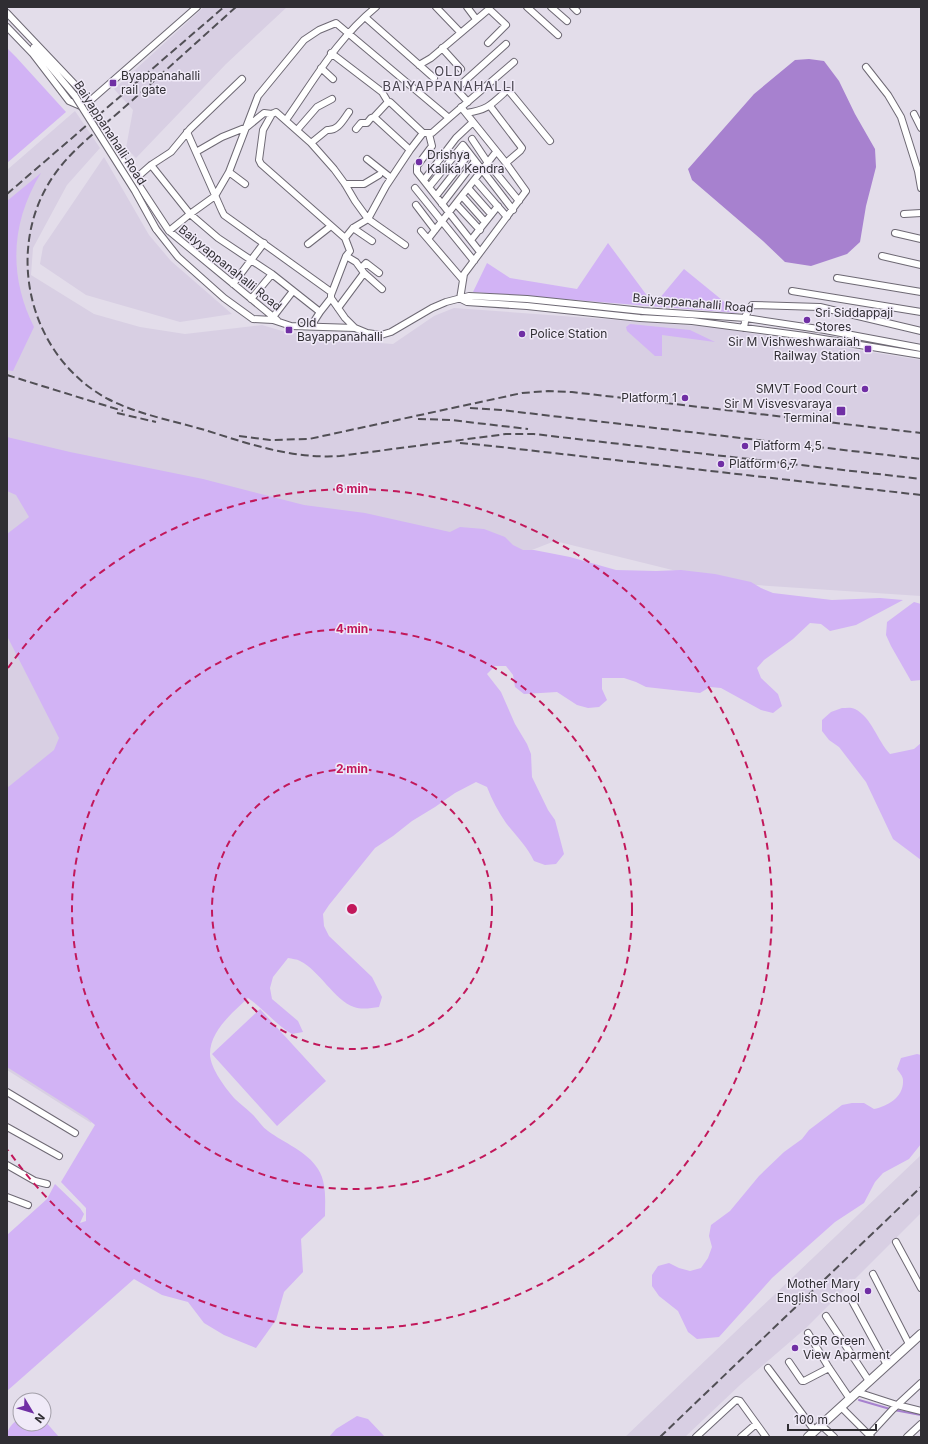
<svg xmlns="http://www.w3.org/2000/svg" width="928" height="1444" font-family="Inter,sans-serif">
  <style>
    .built { fill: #d8cfe3 }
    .green { fill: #d2b3f5 }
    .water { fill: #a781cf }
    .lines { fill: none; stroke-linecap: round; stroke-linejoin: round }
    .stream { stroke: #a781cf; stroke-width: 2 }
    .minor-tunnel { stroke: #bfbac5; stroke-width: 6; stroke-dasharray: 6 3; stroke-linecap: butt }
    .minor-casing { stroke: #6e6974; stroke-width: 8 }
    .major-casing { stroke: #6e6974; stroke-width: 10 }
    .minor { stroke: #fff; stroke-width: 6 }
    .major { stroke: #fff; stroke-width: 8 }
    .rail { stroke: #514f55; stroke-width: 2; stroke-dasharray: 8 4; stroke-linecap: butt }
    .minor-bridge-casing { stroke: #6e6974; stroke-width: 8; stroke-linecap: butt }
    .minor-bridge { stroke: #fff; stroke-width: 6 }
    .ring { fill: none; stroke: #c2185b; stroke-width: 2; stroke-dasharray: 7 5 }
    .poi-dot { fill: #702fa4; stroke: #f0eaf8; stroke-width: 1.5 }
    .labels { text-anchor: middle; stroke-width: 3; stroke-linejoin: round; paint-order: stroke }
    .poi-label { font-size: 12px; fill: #302e33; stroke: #f0eaf8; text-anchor: start }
    .street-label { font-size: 12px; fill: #302e33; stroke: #f0eaf8 }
    .neighbourhood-label { font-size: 13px; letter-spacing: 1px; fill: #48444e; stroke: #f0eaf8 }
    .centre { fill: #c2185b; stroke: #f0eaf8; stroke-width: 2 }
    .ring-label { font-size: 12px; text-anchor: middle; font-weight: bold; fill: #c2185b; stroke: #f0eaf8; stroke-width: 3; stroke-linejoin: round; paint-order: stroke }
  </style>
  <rect width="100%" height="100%" fill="#e3ddea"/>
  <path class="built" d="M204,7H287L226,64L136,158L126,148L133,110L114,89Z
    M75,111L100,148L67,185L33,248L31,275L94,314L140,327L185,334L262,325L289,333L343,334L366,342L393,344L434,316L454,308L712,327L921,360V596L725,583L555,541L447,583L182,965L91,1123L7,1070V170Z
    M104,157L149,235L171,261L232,314L180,322L86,295L40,264L43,247Z
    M921,1155V1213L806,1328L740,1385L685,1437H625Z"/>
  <path class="green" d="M7,48L16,57L66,112L7,163Z
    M41,173C11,222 8,275 34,327L13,371L7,370V201Z
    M608,243L654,305L684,269L738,313L473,292L487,263L510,278L577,289Z
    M630,324L690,330L715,342L662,335V356H655L627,331L626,327Z
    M7,437L70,452L203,479L304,505L365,513L450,532L460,527L484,529L505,537L513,545L523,550H534L570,557L616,570L656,571L681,570L715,574L751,582L761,588L773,593L832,600L880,598L903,600L856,625L830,631L821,624L810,623L793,639L764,660L757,668L761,678L778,694L782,706L773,713L761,710L721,688L710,687L700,693L646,687L636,682L624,678H602V689L607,700L599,707L588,708L577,705L557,692L524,694L515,687L513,675L506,666H495L487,674L501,692L515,724L527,744L531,754L532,777L548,810L555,820L564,854L556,864L545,865L534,861C527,846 516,836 506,823C498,811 492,800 487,787L476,782L455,793L435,807L412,821L393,836L375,848L329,905L323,914L324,926L329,936L372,977L382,997L379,1007C371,1008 362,1010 354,1007C334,1000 320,971 300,961C297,959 292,959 288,958L273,977L270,988L272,999L298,1021L303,1032L292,1034C276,1025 264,1009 248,998C233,1012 210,1031 210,1054C210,1068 226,1089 235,1099C240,1104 246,1108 251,1113C257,1118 261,1126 268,1131C284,1143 307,1151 318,1169C327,1183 325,1201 325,1216L301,1239L303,1272L284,1292L276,1320L256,1348L224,1335L204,1323L188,1302L162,1295L134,1279L7,1391V1235L47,1199L55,1184L80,1208L84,1214L80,1223L86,1221V1208L61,1182L95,1125L87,1118L7,1067V788L54,750L59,738L7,636V534L29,517L16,495L7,491Z
    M914,602L921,604V680L911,681L891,646L886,635L887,622Z
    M842,708C846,708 851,707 855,709C872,718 877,740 890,754L914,749L921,743V860L893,839L866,782L839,747L829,740L822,731V720L831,712Z
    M260,1009L326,1081L277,1126L212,1054Z
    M917,1054L921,1055V1144L909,1159L883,1173L875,1182L864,1203L835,1222L772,1278L719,1337L697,1339L688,1332L678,1311L659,1296L652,1286V1275L658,1266L669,1263L679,1268L690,1271L701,1268L708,1258L712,1247L709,1236L711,1225L730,1211L759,1176L784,1152L802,1139L809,1130L842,1105L852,1103H864L874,1109C888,1106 904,1097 903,1080C903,1076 899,1072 897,1069L901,1058Z
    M357,1416L368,1419L385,1437H329L336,1429Z
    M20,1418V1424H44V1420L59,1437H7C7,1428 13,1423 20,1418Z"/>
  <path class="water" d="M809,59L824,61L839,81L855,114L875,149L876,167L866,206L860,242L847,254L811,266L785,262L763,241L692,180L688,169L754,94L795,60Z"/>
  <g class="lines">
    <path class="stream" d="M859,1400L890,1409
      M894,1410L921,1415"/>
    <path class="minor-tunnel" d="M84,103L104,131"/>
    <defs>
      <path id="minor" d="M436,7L460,32
        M467,7L476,19
        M527,7L558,35
        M551,7L567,21
        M573,7L577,11
        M7,13L81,91L83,107
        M365,17L434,78
        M7,27L33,54L69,101L83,107
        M34,47L75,96
        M442,48L461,69
        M331,53L382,92L388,102
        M419,65L431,58L489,9L506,25L488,43
        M866,67L888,95L901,117L918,171L921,188
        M321,68L333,79
        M468,102L457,90V88L506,44
        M490,106L522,148L520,151L506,163
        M83,107L197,7
        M466,113C486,110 490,106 504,93L506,91H509L550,141
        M272,114L263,130L259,160L261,164L345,238
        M914,114L921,128
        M286,120C315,79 336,40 376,7
        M356,129L361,123H367L371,118L374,117
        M297,130L317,107L332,99
        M104,131L112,145
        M187,132L222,211L224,215L331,292
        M423,133L410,150L374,117L387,103L390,102L423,133H432L449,118
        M429,134L432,146L417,166V172L480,252
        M472,139L488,163L519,201
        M311,143L327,130C338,131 343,120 349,112
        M115,149L169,231L277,320
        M196,152L222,137L247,127L264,113L272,114L276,112L311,143L334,169L345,184L355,201L368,219L353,228L345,238L350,251L346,256L331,295V298L345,318L355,328
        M367,159L391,178
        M151,165L190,214L215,196L229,172L258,96L304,40L319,30L336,23L449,118L514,62
        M229,172L245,184
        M134,180L151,165L171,152L190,129L242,79
        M424,180L456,138L473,122
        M475,180L507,217
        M345,184H364L379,175
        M429,187L463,145L513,210
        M415,188L474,261
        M468,188L491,214
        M436,196L469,154
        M462,196L485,222
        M442,204L475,161
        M456,204L480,230
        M416,205L435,230
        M904,214L921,213
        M353,228L372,241
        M156,229L178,257L224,298L253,319L273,320L291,326L355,328L367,333L381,335L391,332L432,308L446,302L469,296L527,299L643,311L746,318L825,330L921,348
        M169,231L190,214L218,238L272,274L251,299
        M421,231L463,280
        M895,233L921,239
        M428,239L496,152
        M471,240L498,206
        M308,244L331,226
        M405,245L368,219L386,186L410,150
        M346,256L356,262L364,273L382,289
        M882,256L921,265
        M361,268L366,263L379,273
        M272,274L320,312L331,298
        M837,278L921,292
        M233,284L264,243
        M792,291L921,312
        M460,299L464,274L526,191L506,163L461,107
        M461,299L467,302L527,306L640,318L692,321L805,336L921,355
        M338,308L364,273
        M273,317L293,291
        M311,326L320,312
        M744,328L746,315L752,305L820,307L921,331
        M7,1092L75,1133
        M7,1127L59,1156
        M7,1165L35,1181L47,1184
        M7,1197L28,1205
        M896,1242L921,1288
        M873,1274L909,1344
        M851,1299L887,1365
        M826,1316L869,1381
        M808,1333L829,1368L850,1399
        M789,1362L802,1381H804L829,1368
        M768,1368L815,1431
        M857,1392L897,1405L921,1411
        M841,1407L871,1437
        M821,1425L834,1437
        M869,1435L893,1409L921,1383
        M696,1437L736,1400L740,1401L766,1437
        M741,1437L756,1424
        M907,1437L921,1424"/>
      <path id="major" d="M808,1437L921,1334"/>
    </defs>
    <use href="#minor" class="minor-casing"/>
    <use href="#major" class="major-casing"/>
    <use href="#minor" class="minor"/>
    <use href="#major" class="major"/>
    <path class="rail" d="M236,7C199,40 163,73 127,105C98,131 65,153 46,188C6,261 33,359 108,399C139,415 175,421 208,431C252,445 294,459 340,456L506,434H534L921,479
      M7,194L224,7
      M7,375L123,411
      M470,408L501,410L921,459
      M117,413L156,422
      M418,419L451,420L528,429
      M239,436L270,440L309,439L522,393L548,391L572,392L921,433
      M460,443L492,446L921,495
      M660,1437L921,1187"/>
    <defs>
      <path id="minor-bridge" d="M75,96L135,191L156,229"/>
    </defs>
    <use href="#minor-bridge" class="minor-bridge-casing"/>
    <use href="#minor-bridge" class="minor-bridge"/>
  </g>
  <g class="ring">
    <circle cx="352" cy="909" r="140"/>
    <circle cx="352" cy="909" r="280"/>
    <path d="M8 668A420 420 0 1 1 8 1150"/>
  </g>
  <g class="poi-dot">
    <rect x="109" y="79" width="8" height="8" rx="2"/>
    <circle cx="419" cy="162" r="4"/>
    <circle cx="807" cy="320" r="4"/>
    <rect x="285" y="326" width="8" height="8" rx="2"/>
    <circle cx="522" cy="334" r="4"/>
    <rect x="864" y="345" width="8" height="8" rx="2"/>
    <circle cx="865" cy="389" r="4"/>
    <circle cx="685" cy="398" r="4"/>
    <rect x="836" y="406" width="10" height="10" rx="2"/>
    <circle cx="745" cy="446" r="4"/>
    <circle cx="721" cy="464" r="4"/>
    <circle cx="868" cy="1291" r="4"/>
    <circle cx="795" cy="1348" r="4"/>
  </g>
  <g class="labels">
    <g class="poi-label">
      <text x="121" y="80">Byappanahalli<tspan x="121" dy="14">rail gate</tspan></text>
      <text x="427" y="159">Drishya<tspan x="427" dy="14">Kalika Kendra</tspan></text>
      <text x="815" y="317">Sri Siddappaji<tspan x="815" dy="14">Stores</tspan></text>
      <text x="297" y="327">Old<tspan x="297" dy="14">Bayappanahalli</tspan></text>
      <text x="530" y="338">Police Station</text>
      <text x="860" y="346" text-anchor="end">Sir M Vishweshwaraiah<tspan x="860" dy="14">Railway Station</tspan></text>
      <text x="857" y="393" text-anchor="end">SMVT Food Court</text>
      <text x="677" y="402" text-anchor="end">Platform 1</text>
      <text x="832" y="408" text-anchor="end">Sir M Visvesvaraya<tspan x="832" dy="14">Terminal</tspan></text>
      <text x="753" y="450">Platform 4,5</text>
      <text x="729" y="468">Platform 6,7</text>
      <text x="860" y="1288" text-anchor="end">Mother Mary<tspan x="860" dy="14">English School</tspan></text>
      <text x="803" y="1345">SGR Green<tspan x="803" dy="14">View Aparment</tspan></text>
    </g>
    <g class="street-label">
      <text transform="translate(110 133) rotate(57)" y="4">Baiyappanahalli Road</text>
      <text transform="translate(230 268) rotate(39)" y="4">Baiyyappanahalli Road</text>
      <text transform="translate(693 303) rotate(5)" y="4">Baiyappanahalli Road</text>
    </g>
    <g class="neighbourhood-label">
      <text x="449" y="76">OLD<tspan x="449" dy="15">BAIYAPPANAHALLI</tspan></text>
    </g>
  </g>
  <circle cx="352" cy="909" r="6" class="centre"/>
  <g class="ring-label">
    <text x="352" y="493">6 min</text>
    <text x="352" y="633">4 min</text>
    <text x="352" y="773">2 min</text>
  </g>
  <rect width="928" height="1444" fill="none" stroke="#302e33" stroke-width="16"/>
  <g transform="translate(32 1412) rotate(128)"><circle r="19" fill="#f0eaf8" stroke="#a39fa9"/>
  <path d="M0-3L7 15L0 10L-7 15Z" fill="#702fa4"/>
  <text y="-6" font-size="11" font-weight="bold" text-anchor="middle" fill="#302e33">N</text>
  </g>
  <path d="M788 1424v6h88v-6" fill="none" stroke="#302e33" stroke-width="2"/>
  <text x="794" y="1424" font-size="12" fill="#302e33" stroke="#f0eaf8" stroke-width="3" paint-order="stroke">100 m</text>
</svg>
